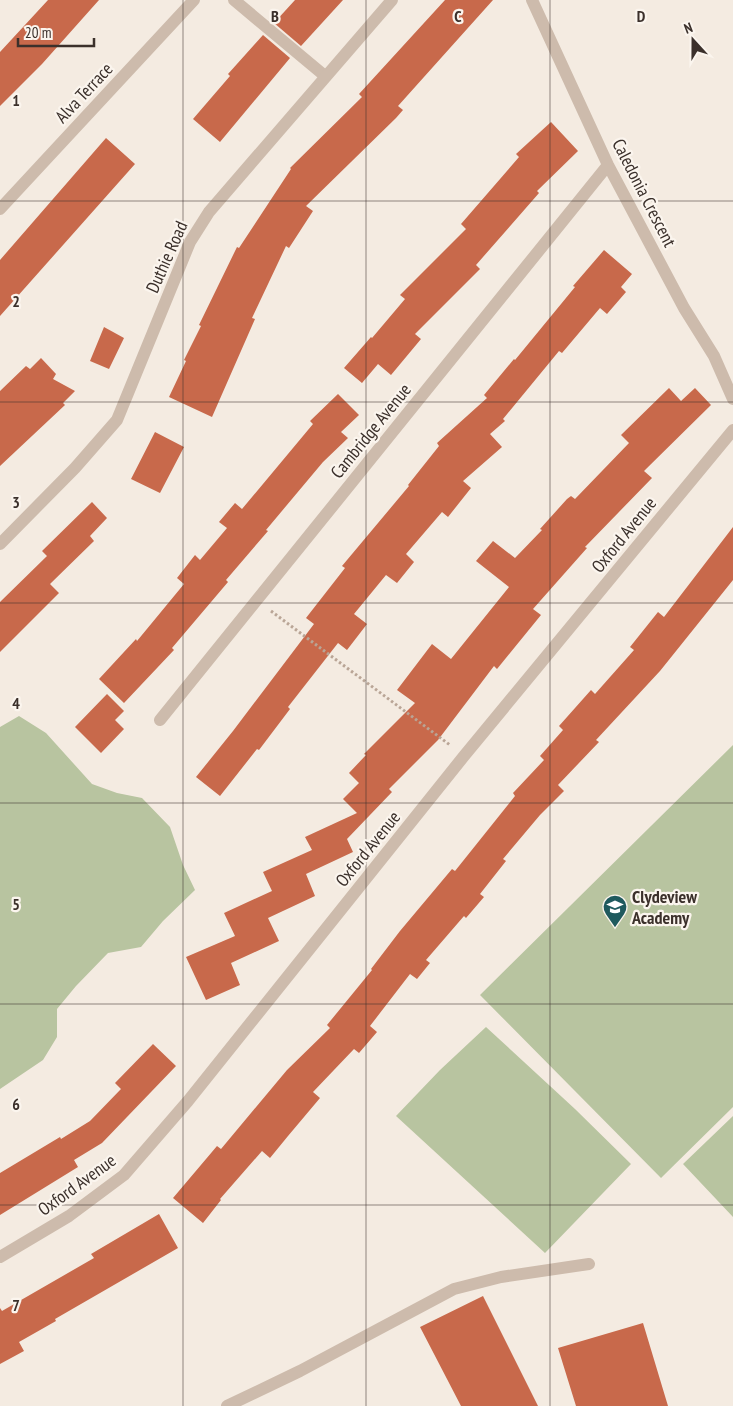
<svg xmlns="http://www.w3.org/2000/svg" width="733" height="1406" font-family="'PT Sans Narrow',sans-serif">
  <style>
    .green { fill: #b8c4a0 }
    .building { fill: #c8694b }
    .lines { fill: none; stroke-linecap: round; stroke-linejoin: round }
    .path { stroke: #b9a596; stroke-width: 3; stroke-dasharray: 2.5 2.5; stroke-linecap: butt }
    .service { stroke: #cdbbac; stroke-width: 12 }
    .minor { stroke: #cdbbac; stroke-width: 12 }
    .grid { fill: none; stroke: #3b302b; stroke-width: 1; stroke-opacity: 0.55 }
    .labels { text-anchor: middle; stroke-width: 4.5; stroke-linejoin: round; paint-order: stroke }
    .street-label { font-size: 18px; fill: #3b302b; stroke: #fbf5ee }
    .poi-label { font-size: 18px; font-weight: bold; fill: #3b302b; stroke: #fbf5ee; text-anchor: start }
    .grid-label { font-size: 16px; text-anchor: middle; font-weight: bold; fill: #3b302b; stroke: #fbf5ee; stroke-width: 4.5; stroke-linejoin: round; paint-order: stroke }
  </style>
  <rect width="100%" height="100%" fill="#f4ebe1"/>
  <path class="green" d="M19,716L46,733L92,784L117,793L142,798L170,827L183,865L195,890L163,921L141,947L108,953L76,986L57,1009V1037L43,1060L0,1089V727Z
    M733,745V1107L661,1178L480,995Z
    M486,1027L575,1109L631,1164L545,1253L396,1116L440,1070Z
    M733,1116V1217L683,1164Z"/>
  <path class="building" d="M48,0H99L42,64L0,106V52Z
    M295,0H343L301,46L274,23Z
    M445,0H493L398,106L403,110L396,118L306,206L313,211L289,248L286,246L252,318L255,319L212,417L169,397L186,361L184,360L201,326L199,325L237,247L239,248L291,169L290,168L362,97L359,94Z
    M263,35L290,58L220,142L193,119L230,76L228,74Z
    M551,122L578,151L537,191L539,193L476,265L480,269L415,334L421,339L391,375L378,364L362,383L344,368L371,337L372,338L405,299L400,295L466,229L461,224L519,157L516,154Z
    M106,138L135,164L0,316V260Z
    M604,250L632,274L621,287L626,292L607,314L600,308L562,353L559,351L503,419L505,421L490,434L502,447L463,481L471,488L448,517L442,512L406,554L414,562L397,583L386,575L354,614L367,624L347,650L338,643L288,707L290,709L259,750L257,749L220,796L196,777L233,731L314,624L306,618L345,568L342,566L409,486L408,485L439,446L437,443L487,398L484,395L514,359L515,360L575,287L573,286Z
    M104,327L124,338L109,369L90,361Z
    M41,358L56,374L53,379L75,391L63,403L65,405L0,466V391L26,366L30,369Z
    M669,388L681,401L695,388L711,405L644,471L652,478L585,547L587,548L533,609L541,615L497,669L494,666L438,740L389,789L392,792L347,839L353,852L306,874L315,896L268,918L279,941L231,963L240,985L206,1000L186,957L235,936L224,913L272,891L263,872L312,850L305,837L357,813L343,799L359,783L349,773L366,755L364,754L415,703L397,690L432,644L451,659L509,587L476,561L493,541L515,558L542,530L540,529L567,499L571,496L575,499L629,443L621,435Z
    M338,394L359,415L341,432L348,438L323,462L266,530L268,531L226,580L228,582L172,648L174,650L124,703L99,679L136,639L137,641L184,584L177,578L195,555L200,560L227,528L219,522L235,503L242,509L313,424L310,421Z
    M155,432L184,447L160,493L131,479Z
    M92,502L107,518L90,536L94,541L50,584L59,593L0,652V602L47,556L42,551Z
    M733,527V580L660,671L596,740L599,742L558,785L564,791L540,815L503,859L506,861L480,894L484,897L466,918L464,916L426,960L430,963L417,979L410,974L370,1026L377,1032L359,1053L354,1049L313,1092L320,1098L288,1136L270,1158L262,1151L220,1199L221,1200L203,1223L173,1198L217,1146L221,1149L287,1070L330,1028L327,1025L372,970L371,969L400,931L452,869L455,871L515,796L513,793L544,760L540,756L563,730L559,726L591,690L595,694L634,650L630,647L658,612L664,617Z
    M107,694L124,711L115,720L124,729L101,753L75,727Z
    M153,1044L176,1066L102,1143L74,1160L78,1167L0,1215V1173L60,1137L61,1139L90,1121L121,1089L115,1083Z
    M159,1214L178,1248L55,1319L56,1321L19,1342L24,1351L0,1364V1308L2,1311L94,1258L91,1254Z
    M483,1296L538,1406H461L420,1327Z
    M643,1323L668,1406H576L558,1348Z"/>
  <g class="lines">
    <path class="path" d="M271,611L450,745"/>
    <path class="service" d="M234,0L325,76
      M0,209L194,0
      M227,1406L300,1371L454,1289L501,1277L589,1264"/>
    <path class="minor" d="M532,0L608,165L684,308L714,356L733,399
      M0,544L75,468L117,420L190,242L209,212L392,0
      M160,720L608,165
      M0,1257L69,1216L124,1175L188,1101L464,756L733,430"/>
  </g>
  <path class="grid" d="M183,0V1406M366,0V1406M550,0V1406M0,201H733M0,402H733M0,603H733M0,803H733M0,1004H733M0,1205H733"/>
  <defs>
    <symbol id="school-pin" viewBox="-11 -11 22 30"><path d="M0 17L-7.5 6A9.5 9.5 0 1 1 7.5 6Z" fill="#1f5a5e" stroke="#fbf5ee"/><path d="M0-5L7-2L0 1L-7-2ZM-4 1L0 2.5L4 1V4Q0 6-4 4Z" fill="#fff"/></symbol>
  </defs>
  <g fill-rule="evenodd">
    <use href="#school-pin" x="601" y="893" width="28" height="38"/>
  </g>
  <g class="labels">
    <g class="street-label">
      <text transform="translate(84 93) rotate(-47)" y="6">Alva Terrace</text>
      <text transform="translate(644 193) rotate(63)" y="6">Caledonia Crescent</text>
      <text transform="translate(167 257) rotate(-66)" y="6">Duthie Road</text>
      <text transform="translate(371 431) rotate(-51)" y="6">Cambridge Avenue</text>
      <text transform="translate(624 535) rotate(-51)" y="6">Oxford Avenue</text>
      <text transform="translate(368 849) rotate(-51)" y="6">Oxford Avenue</text>
      <text transform="translate(77 1185) rotate(-36)" y="6">Oxford Avenue</text>
    </g>
    <g class="poi-label">
      <text x="632" y="903">Clydeview<tspan x="632" dy="21">Academy</tspan></text>
    </g>
  </g>
  <g class="grid-label">
    <text x="275" y="22">B</text>
    <text x="458" y="22">C</text>
    <text x="641" y="22">D</text>
    <text x="16" y="106">1</text>
    <text x="16" y="307">2</text>
    <text x="16" y="508">3</text>
    <text x="16" y="709">4</text>
    <text x="16" y="910">5</text>
    <text x="16" y="1110">6</text>
    <text x="16" y="1311">7</text>
  </g>
  <g transform="translate(693 40) rotate(339)" stroke="#fbf5ee" stroke-width="4" paint-order="stroke">
  <path d="M0-4L9 19L0 12L-9 19Z" fill="#3b302b"/>
  <text y="-8" font-size="14" font-weight="bold" text-anchor="middle" fill="#3b302b">N</text>
  </g>
  <path d="M18 38v8h76v-8" fill="none" stroke="#3b302b" stroke-width="2.5"/>
  <text x="25" y="38" font-size="15" fill="#3b302b" stroke="#fbf5ee" stroke-width="4" paint-order="stroke">20 m</text>
</svg>
